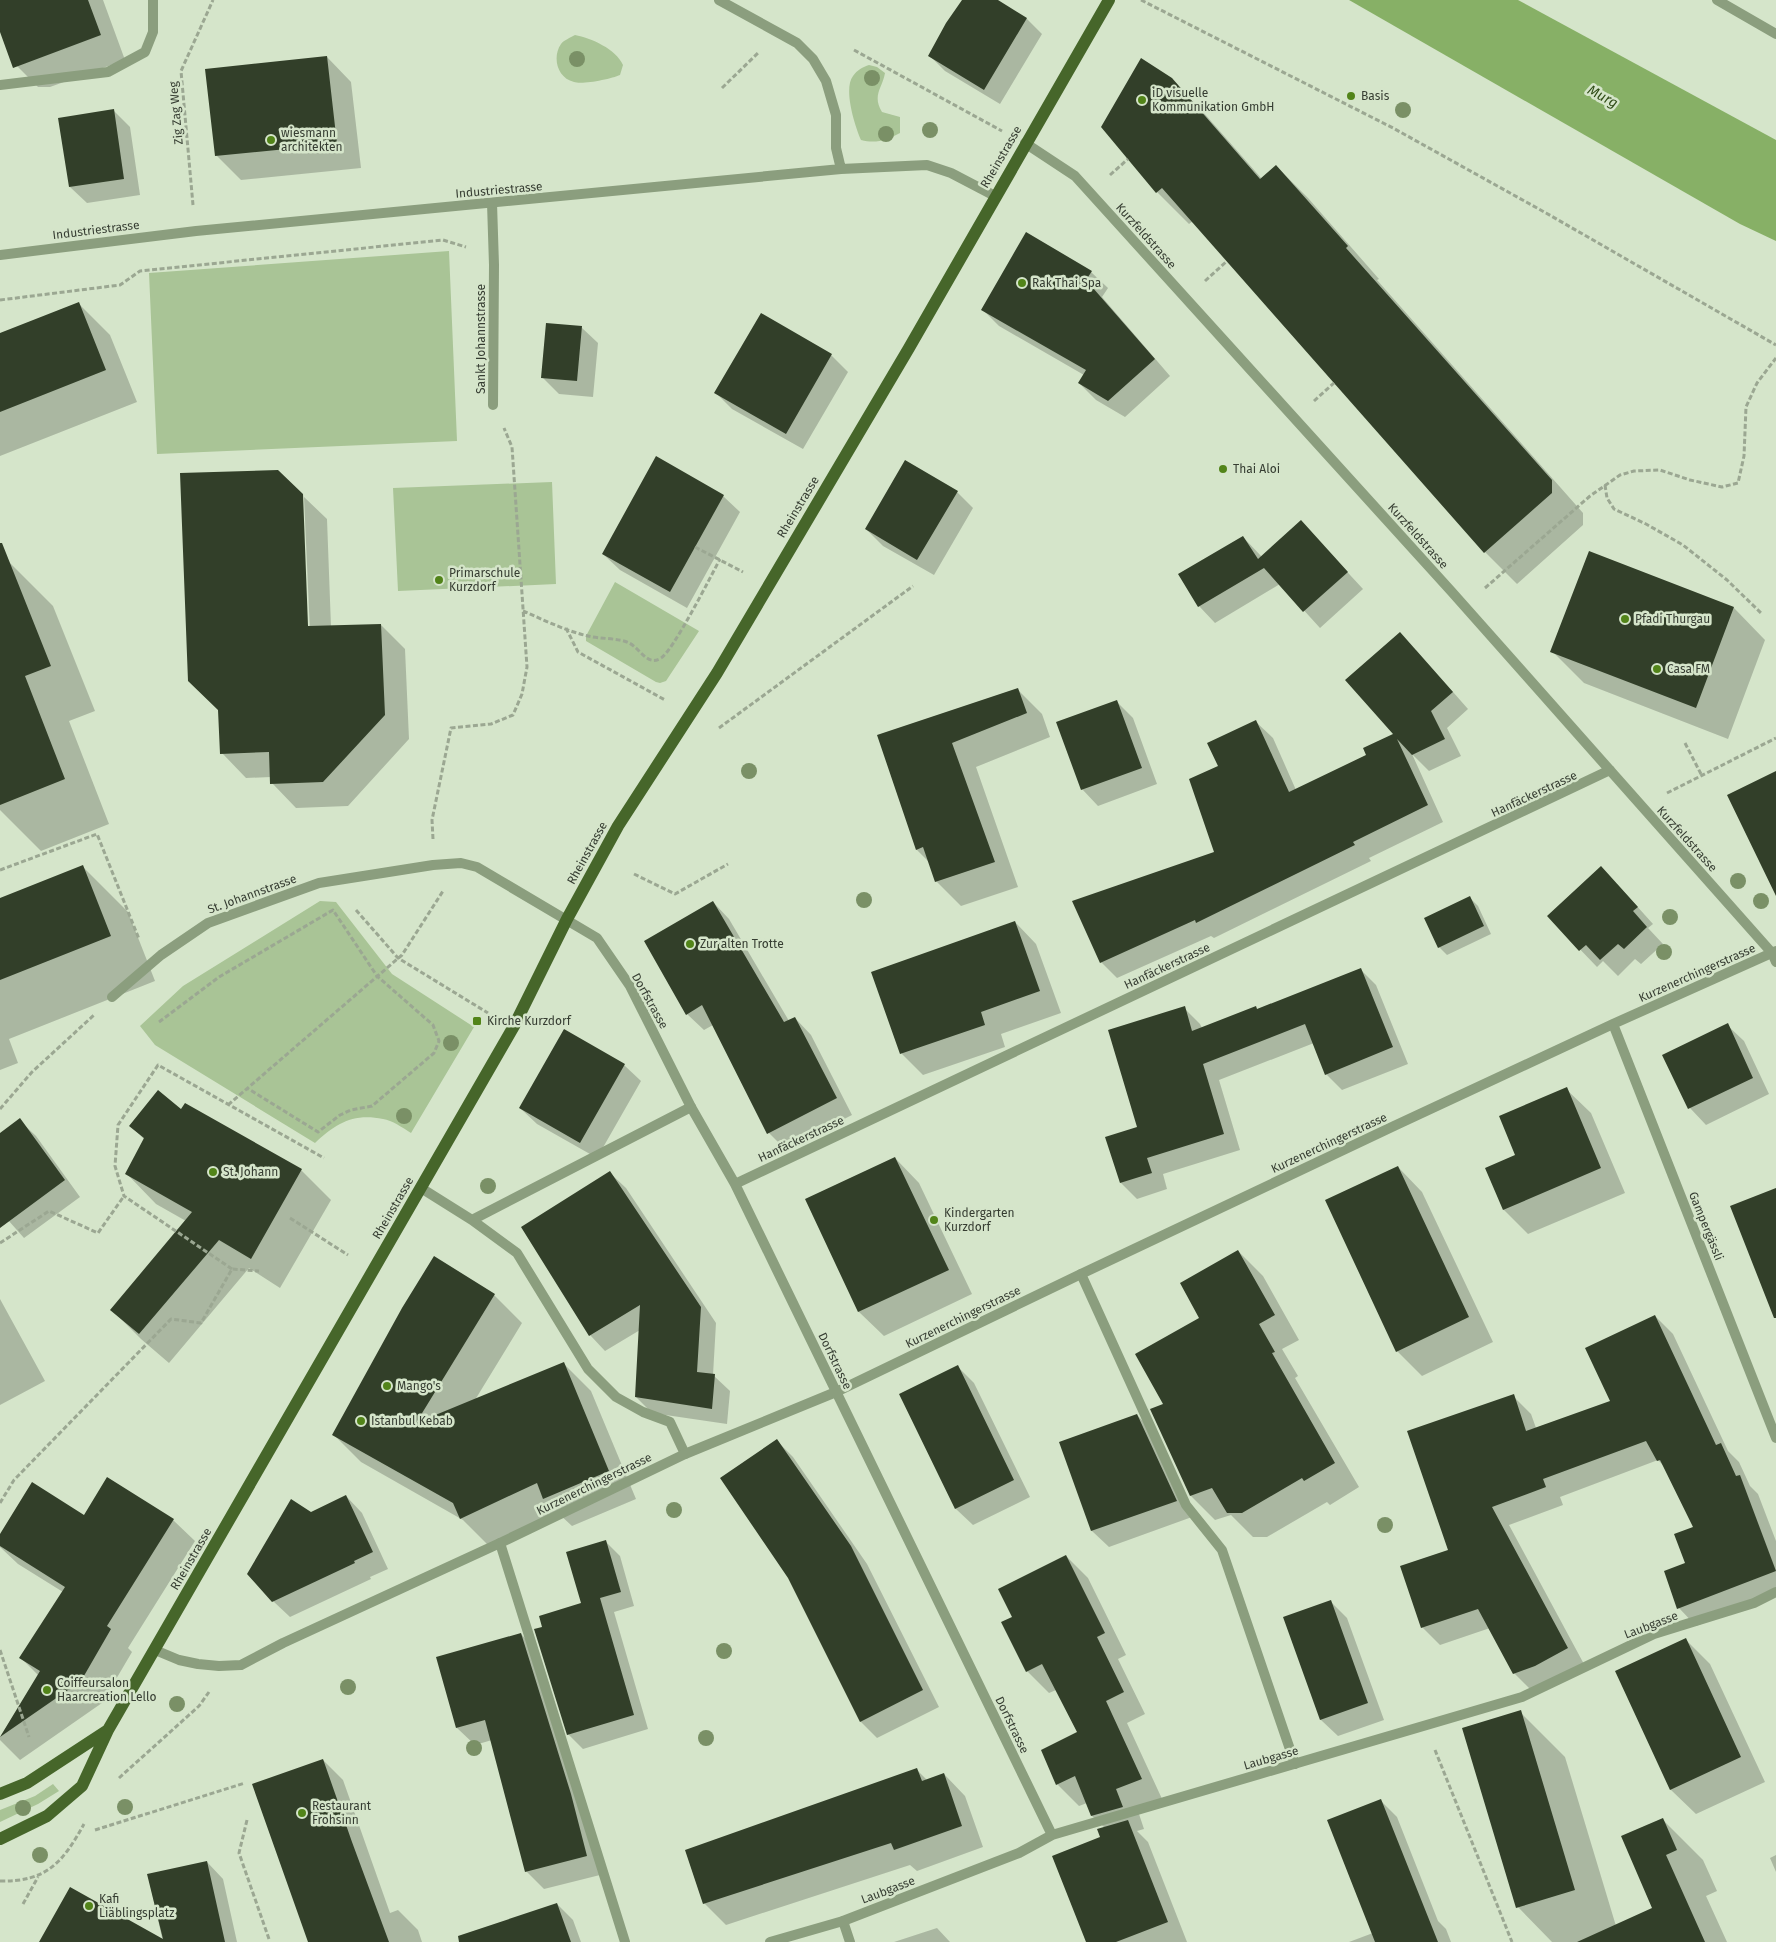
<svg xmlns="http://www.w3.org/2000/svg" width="1776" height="1942" font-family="'Fira Sans',sans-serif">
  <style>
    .green { fill: #a9c496 }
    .water { fill: #87b066 }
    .shadow { fill: #0003 }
    .building { fill: #323f29 }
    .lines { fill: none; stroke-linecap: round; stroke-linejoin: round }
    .path { stroke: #9ba792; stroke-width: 3; stroke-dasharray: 5 2.5; stroke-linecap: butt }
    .lane { stroke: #8b9e7e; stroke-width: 10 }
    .street { stroke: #8b9e7e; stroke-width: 10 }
    .primary { stroke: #46662a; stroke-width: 12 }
    .tree { fill: #7a9066 }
    .poi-dot { fill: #528419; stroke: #d5e5ca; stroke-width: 2 }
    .labels { text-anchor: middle; stroke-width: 5; stroke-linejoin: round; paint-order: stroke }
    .poi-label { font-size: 12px; fill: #363d32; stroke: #d5e5ca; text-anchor: start }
    .street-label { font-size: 12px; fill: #363d32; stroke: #d5e5ca }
    .water-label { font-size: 14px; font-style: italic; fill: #304c17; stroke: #d5e5ca }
  </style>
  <rect width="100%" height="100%" fill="#d5e5ca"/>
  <path class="green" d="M575,35C591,38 616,49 623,65L620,75C611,79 582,85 574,82C557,78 552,57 561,44C564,40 570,38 575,35Z
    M869,65L877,67L885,73C882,89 872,95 882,112L900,117V133C887,140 876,144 861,140C855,126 843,89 853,76C857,70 863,67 869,65Z
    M449,251L457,441L157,454L149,273Z
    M552,482L556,584L398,591L393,488Z
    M615,582L699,631L666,681L660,683L656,682L586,641V636Z
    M320,901L336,902L392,974L474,1027L411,1133C403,1128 392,1120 383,1119C352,1113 336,1124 315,1143L155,1045L140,1026L183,986Z
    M53,1784L59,1791L38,1804L0,1822V1810L35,1796Z"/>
  <path class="water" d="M1349,0H1518L1776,140V241L1740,224Z"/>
  <path class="shadow" d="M0,0H103L125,60L50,87H38L13,62L0,29Z
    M963,0H996L1027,19L1042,34L1000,104L945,71L930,56Z
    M327,57L351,82L361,168L241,180L216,155Z
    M1171,79L1203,112L1262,179L1276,166L1308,198L1379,279L1377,280L1583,513V525L1517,584L1485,552L1193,221L1189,224L1157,192Z
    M113,110L130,127L140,195L87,203L70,187L60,119Z
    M1027,234L1091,272L1108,288L1102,297L1170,376L1125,417L1096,400L1079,383L1084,375L999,326L982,309Z
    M78,303L110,335L137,402L0,456V334Z
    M581,327L598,343L593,397L559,394L542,377Z
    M831,355L848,372L803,449L732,409L716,393Z
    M957,492L973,508L934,575L883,546L866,529Z
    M723,496L740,512L687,608L620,570L603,554Z
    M304,497L327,519L331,627L381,625L405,649L409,739L348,806L296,808L272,783L271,777L246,778L222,753L307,633L310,632Z
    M1301,522L1363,589L1320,628L1280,584L1215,623L1199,606L1243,537L1262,557Z
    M8,561L53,606L95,711L69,721L109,824L41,851L0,810V564Z
    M1734,608L1765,640L1728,739L1584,683L1552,651Z
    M1416,650L1468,709L1447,728L1461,756L1429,771L1412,754L1443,822L1369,858L1371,861L1214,938L1211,936L1117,978L1101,962L1215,853L1219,766L1256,722L1273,738L1296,790L1367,755L1395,735Z
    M1017,689L1042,714L1050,737L976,767L1018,887L961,906L936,881L930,863L917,850L878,736Z
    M1117,702L1133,718L1157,784L1098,806L1082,789Z
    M83,867L128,912L155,981L9,1039L18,1063L0,1070V900Z
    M1617,884L1653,924L1648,928L1663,944L1641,964L1635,959L1618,976L1603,961L1597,967L1548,916Z
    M1470,898L1478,906L1491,934L1447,955L1439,947Z
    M713,902L729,919L789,1021L795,1018L811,1035L852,1115L785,1149L769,1133L713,1025L704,1030L687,1014Z
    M1015,922L1036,944L1061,1013L1001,1034L1005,1047L923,1075L902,1054L873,972Z
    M1360,969L1376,985L1408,1064L1342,1090L1326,1074L1314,1043L1219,1080L1240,1150L1163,1174L1167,1189L1137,1199L1121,1183L1139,1128L1184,1008L1200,1024L1202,1028L1258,1010Z
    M1727,1025L1744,1041L1769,1094L1706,1125L1690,1108Z
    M624,1065L641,1081L597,1158L537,1124L520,1108Z
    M1566,1089L1591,1113L1625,1193L1528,1234L1504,1210L1486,1169L1517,1156Z
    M181,1110L301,1170L331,1200L280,1288L249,1268L169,1363L141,1339L112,1310L186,1221L156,1204L127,1174L145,1140L131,1126Z
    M19,1120L36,1136L80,1197L24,1238L0,1211V1134Z
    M895,1158L919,1183L972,1294L884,1336L859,1312L806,1200Z
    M1398,1167L1422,1192L1493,1342L1422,1376L1397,1351Z
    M610,1173L626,1188L716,1323L713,1375L730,1391L727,1424L652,1413L636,1397L640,1330L605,1351L590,1335Z
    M1238,1251L1263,1276L1299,1340L1282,1349L1298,1376L1295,1378L1359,1487L1330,1505L1327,1502L1267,1537H1253L1231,1515L1215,1520L1191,1496L1165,1405L1201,1318Z
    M435,1258L494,1295L522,1323L475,1400L563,1363L591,1391L636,1499L572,1526L558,1513L489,1546L463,1520L361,1462L334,1435Z
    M0,1299L45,1381L0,1405Z
    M1655,1316L1673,1334L1728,1451L1739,1462L1750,1486L1758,1494L1776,1541V1595L1696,1626L1679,1608L1694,1527L1665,1467L1658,1460L1560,1497L1563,1505L1509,1525L1585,1666L1532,1691L1514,1673L1490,1628L1440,1645L1422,1627L1449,1551L1513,1396L1531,1414L1536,1428L1612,1402Z
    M958,1367L974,1383L1030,1497L973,1525L956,1509L901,1395Z
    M1137,1415L1153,1432L1192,1517L1109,1547L1092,1531L1061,1442Z
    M777,1441L793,1457L867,1564L939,1707L877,1738L861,1722L789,1577Z
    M108,1478L173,1520L195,1541L128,1648L132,1652L102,1703L20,1760L0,1740V1737L39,1676L21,1658L63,1592L18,1564L0,1547V1536L84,1516Z
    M346,1496L362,1513L388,1569L370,1577L371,1579L290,1617L273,1601L311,1513Z
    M605,1541L620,1556L634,1606L614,1612L648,1729L583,1749L568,1734L544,1627L583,1604Z
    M1066,1556L1088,1578L1126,1655L1118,1659L1145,1714L1127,1723L1163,1801L1138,1811L1144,1829L1137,1831L1148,1842L1187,1942H1087L1102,1838L1105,1828L1092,1816L1087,1803L1079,1806L1057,1784L1078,1733L1056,1690L1049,1693L1027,1671L1013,1618Z
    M1331,1602L1347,1618L1384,1720L1338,1736L1321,1720L1285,1618Z
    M521,1634L538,1652L604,1874L544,1889L526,1871L492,1740L475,1745L457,1728Z
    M1685,1639L1710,1664L1765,1782L1696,1814L1671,1790L1617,1672Z
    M1520,1712L1565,1757L1616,1926L1653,1909L1662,1819L1703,1860L1717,1891L1706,1896L1727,1942H1552L1518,1907Z
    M323,1760L343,1780L390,1913L398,1910L418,1930L422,1942H308H309Z
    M917,1770L927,1780L944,1774L965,1796L983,1847L917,1871L910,1865L726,1925L704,1903Z
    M1380,1800L1397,1817L1438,1921L1446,1929L1451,1942H1349L1373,1933Z
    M1776,1855V1872L1770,1858Z
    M207,1862L223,1879L237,1942H163L148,1875Z
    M557,1904L573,1920L581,1942H498Z
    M937,1928L950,1942H894Z"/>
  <path class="building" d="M0,0H88L101,35L13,68L0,32Z
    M962,0H998L1027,18L984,90L928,56L946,23Z
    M327,56L337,144L215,156L205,69Z
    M1141,58L1172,78L1260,179L1276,165L1348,246L1346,248L1552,480V493L1484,553L1162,188L1156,193L1101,127Z
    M114,109L124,179L69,187L58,118Z
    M1026,232L1092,271L1086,280L1155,359L1108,401L1078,383L1086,370L981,310Z
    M79,302L106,370L0,412V333Z
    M761,313L832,354L786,434L714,393Z
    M546,323L582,326L577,381L541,378Z
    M656,456L724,495L670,592L602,554Z
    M905,460L958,491L917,560L865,529Z
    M278,470L303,494L308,626L381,624L385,715L323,782L270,784L269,752L220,754L218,710L188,681L180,473Z
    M1301,520L1348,572L1303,612L1264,568L1198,607L1178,574L1243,536L1258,559Z
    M0,543H2L51,666L25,676L65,779L0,805Z
    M1589,551L1734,607L1696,708L1550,652Z
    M1400,632L1453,692L1431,711L1445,739L1412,755L1397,739L1428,805L1353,842L1355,845L1196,923L1195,920L1100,963L1072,901L1214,852L1189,779L1218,766L1207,743L1256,720L1289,792L1366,755L1363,748L1393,734L1345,680Z
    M1018,688L1027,713L952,743L995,862L935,882L923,847L916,850L877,735Z
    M1117,700L1142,768L1081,790L1056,722Z
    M1776,771V896L1727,795Z
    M83,865L111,936L0,980V898Z
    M1601,866L1638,907L1633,911L1647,927L1624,949L1618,944L1600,960L1586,945L1579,951L1547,916Z
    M1470,896L1484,926L1438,948L1424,918Z
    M713,901L784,1022L795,1017L837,1098L767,1134L702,1005L686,1015L644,941Z
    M1015,921L1040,991L981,1012L985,1025L900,1054L871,972Z
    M1361,968L1393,1047L1325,1075L1305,1024L1203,1064L1224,1134L1147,1158L1152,1173L1120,1183L1105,1137L1137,1127L1108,1030L1185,1006L1192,1031L1256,1006L1257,1009Z
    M1728,1023L1753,1078L1688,1109L1662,1055Z
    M564,1029L625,1064L580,1143L519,1108Z
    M1567,1087L1601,1168L1503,1210L1485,1168L1515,1155L1499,1116Z
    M158,1090L181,1109L185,1103L302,1169L251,1259L219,1240L139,1334L110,1310L192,1212L125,1174L144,1138L129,1126Z
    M20,1118L65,1180L0,1228V1133Z
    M895,1157L949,1270L858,1312L805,1199Z
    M1398,1166L1469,1317L1396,1352L1325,1200Z
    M610,1171L701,1307L697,1372L715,1374L712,1409L635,1397L640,1305L589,1336L521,1227Z
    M1776,1188V1318H1774L1730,1206Z
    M1238,1250L1275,1315L1259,1324L1275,1352L1272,1353L1335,1463L1304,1481L1302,1478L1242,1513H1227L1212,1488L1190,1496L1150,1409L1163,1404L1135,1354L1199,1318L1180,1283Z
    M434,1256L495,1294L416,1423L564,1362L609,1471L543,1499L537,1483L460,1519L453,1503L332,1435L402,1308Z
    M1655,1315L1716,1445L1721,1443L1736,1476L1740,1475L1776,1571L1677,1609L1664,1571L1685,1563L1674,1534L1693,1527L1660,1460L1657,1461L1646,1441L1543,1479L1546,1487L1492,1507L1568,1648L1535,1666L1513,1674L1478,1609L1421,1628L1400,1566L1448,1550L1407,1431L1514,1394L1526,1431L1610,1401L1585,1348Z
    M958,1365L1014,1480L955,1509L899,1394Z
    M1137,1414L1177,1501L1091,1531L1059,1442Z
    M777,1439L851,1546L923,1690L860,1722L788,1578L720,1478Z
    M107,1477L174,1519L107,1626L111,1629L81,1681L0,1737L40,1671L19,1658L65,1587L0,1546V1534L32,1482L84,1515Z
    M346,1495L373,1552L354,1561L355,1563L272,1602L247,1574L291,1499L311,1512Z
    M606,1540L621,1592L600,1598L634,1715L567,1735L534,1629L542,1627L539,1616L581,1603L566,1552Z
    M1066,1555L1105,1633L1097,1637L1124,1692L1106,1701L1142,1779L1116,1789L1123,1807L1091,1816L1075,1776L1056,1785L1041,1750L1077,1732L1042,1664L1026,1672L1001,1622L1012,1617L998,1589Z
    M1331,1600L1368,1703L1320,1720L1283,1617Z
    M521,1633L571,1794L587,1856L525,1872L485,1720L456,1728L436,1657Z
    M1686,1638L1741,1757L1670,1790L1615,1671Z
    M1521,1710L1575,1890L1516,1908L1462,1728Z
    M323,1759L352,1842L389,1942H308L252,1784Z
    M917,1768L922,1781L944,1773L962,1826L894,1850L891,1843L703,1904L685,1850Z
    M1381,1799L1438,1942H1375L1327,1820Z
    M1663,1818L1677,1850L1666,1855L1705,1942H1577L1652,1908L1621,1836Z
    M1128,1820L1168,1922L1116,1942H1086L1052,1856L1100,1837L1097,1829Z
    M207,1861L225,1942H39L70,1887L163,1939L147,1874Z
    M557,1903L571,1942H459L458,1936Z"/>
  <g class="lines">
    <path class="path" d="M1141,0L1393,128L1546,213L1776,345
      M854,50L1002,131
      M722,88L759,52
      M1110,175L1128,159
      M193,205L181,71L213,0
      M1205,281L1227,261
      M0,300L120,285L140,271L443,240L466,247
      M1314,401L1334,383
      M1605,485L1607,498L1614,509L1646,524L1683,545L1727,580L1761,613
      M695,547L743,572
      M1485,588L1590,496L1620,475L1634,471L1660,470L1690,480L1722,487L1738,483L1744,456L1746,407L1757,383L1776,358
      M523,611C544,620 566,631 588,636C600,639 620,638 629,643C640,648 647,667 661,658C673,651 711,576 720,559
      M566,628L578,652L665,700
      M719,728L913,586
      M1685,743L1701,774
      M1667,793L1776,738
      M433,839L432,820L451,728L491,724L513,715L522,694L527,667L512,447L504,428
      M0,870L97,834L139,939
      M634,874L675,894L728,864
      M356,910L398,958L488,1013
      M159,1022L219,977L333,910L377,976L433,1025L439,1041L434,1053L372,1106L351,1110L340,1115L318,1132L247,1088
      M228,1105L402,955L443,891
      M0,1109L32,1072L94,1015
      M290,1218L348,1255
      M0,1243L49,1211L98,1233L124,1196
      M232,1269L124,1196L115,1166L118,1125L158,1065L324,1158
      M0,1503L14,1480L171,1319L201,1323L232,1269L259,1271
      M0,1650L29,1737
      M1435,1750L1512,1942
      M119,1778L199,1706L209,1692
      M247,1820L239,1853L269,1939
      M95,1830L245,1783
      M0,1881C47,1882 63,1862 84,1824
      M23,1904L38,1877"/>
    <path class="lane" d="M0,85L108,72L145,52L153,32V0
      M492,203L494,265L493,405
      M421,1188L472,1220L517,1253L588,1369L616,1397L643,1412L670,1422L685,1454
      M472,1220L691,1107
      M1081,1274L1186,1505L1222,1550L1295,1764
      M500,1543L625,1942
      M843,1921L850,1942"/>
    <path class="street" d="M719,0L797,43L813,59L826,81L836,115V148L841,169
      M1717,0L1776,34
      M1025,143L1075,176L1451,591L1772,953L1776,962
      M0,255L196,231L841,169L927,165L951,173L995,196
      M112,997L161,955L208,923L319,883L433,865L461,863L477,867L597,938L630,986L691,1107L735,1184L1052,1835
      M1613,1024L1776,1438
      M735,1184L1610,770
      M155,1650L179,1660L198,1664L219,1666L241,1665L283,1643L500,1543L685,1454L836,1392L1081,1274L1394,1126L1613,1024L1776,951
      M770,1942L843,1921L1019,1853L1052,1835L1522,1697L1654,1634L1754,1603L1776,1592"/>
    <path class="primary" d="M0,1794L27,1783L108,1730
      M0,1839L47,1816L82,1786L108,1730L514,1026L567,919L618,826L717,673L909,348L1109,0"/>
  </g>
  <g class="tree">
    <circle cx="577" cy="59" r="8"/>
    <circle cx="872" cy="78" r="8"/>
    <circle cx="1403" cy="110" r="8"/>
    <circle cx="930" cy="130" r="8"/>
    <circle cx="886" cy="134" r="8"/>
    <circle cx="749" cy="771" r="8"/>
    <circle cx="1738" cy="881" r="8"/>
    <circle cx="864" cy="900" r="8"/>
    <circle cx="1761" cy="901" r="8"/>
    <circle cx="1670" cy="917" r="8"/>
    <circle cx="1664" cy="952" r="8"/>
    <circle cx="451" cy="1043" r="8"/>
    <circle cx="404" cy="1116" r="8"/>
    <circle cx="488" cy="1186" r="8"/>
    <circle cx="674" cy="1510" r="8"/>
    <circle cx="1385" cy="1525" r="8"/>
    <circle cx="724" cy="1651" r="8"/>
    <circle cx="348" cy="1687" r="8"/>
    <circle cx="177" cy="1704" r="8"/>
    <circle cx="706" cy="1738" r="8"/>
    <circle cx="474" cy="1748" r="8"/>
    <circle cx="125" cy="1807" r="8"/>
    <circle cx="23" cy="1808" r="8"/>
    <circle cx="40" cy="1855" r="8"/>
  </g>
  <g class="poi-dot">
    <circle cx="1351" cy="96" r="5"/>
    <circle cx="1142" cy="100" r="5"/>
    <circle cx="271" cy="140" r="5"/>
    <circle cx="1022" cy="283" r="5"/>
    <circle cx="1223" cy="469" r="5"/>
    <circle cx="439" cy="580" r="5"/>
    <circle cx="1625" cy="619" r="5"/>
    <circle cx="1657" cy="669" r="5"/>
    <circle cx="690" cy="944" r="5"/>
    <rect x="472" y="1016" width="10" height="10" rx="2.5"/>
    <circle cx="213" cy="1172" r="5"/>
    <circle cx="934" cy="1220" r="5"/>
    <circle cx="387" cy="1386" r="5"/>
    <circle cx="361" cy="1421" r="5"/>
    <circle cx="47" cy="1690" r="5"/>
    <circle cx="302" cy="1813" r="5"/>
    <circle cx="89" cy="1906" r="5"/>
  </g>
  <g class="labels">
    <g class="poi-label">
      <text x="1152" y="97">iD visuelle<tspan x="1152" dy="14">Kommunikation GmbH</tspan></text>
      <text x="1361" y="100">Basis</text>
      <text x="281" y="137">wiesmann<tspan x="281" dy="14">architekten</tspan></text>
      <text x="1032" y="287">Rak Thai Spa</text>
      <text x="1233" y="473">Thai Aloi</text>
      <text x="449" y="577">Primarschule<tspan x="449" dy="14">Kurzdorf</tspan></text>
      <text x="1635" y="623">Pfadi Thurgau</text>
      <text x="1667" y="673">Casa FM</text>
      <text x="700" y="948">Zur alten Trotte</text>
      <text x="487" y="1025">Kirche Kurzdorf</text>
      <text x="223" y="1176">St. Johann</text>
      <text x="944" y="1217">Kindergarten<tspan x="944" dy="14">Kurzdorf</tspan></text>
      <text x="397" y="1390">Mango's</text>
      <text x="371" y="1425">Istanbul Kebab</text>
      <text x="57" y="1687">Coiffeursalon<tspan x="57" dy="14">Haarcreation Lello</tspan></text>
      <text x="312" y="1810">Restaurant<tspan x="312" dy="14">Frohsinn</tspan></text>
      <text x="99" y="1903">Kafi<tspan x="99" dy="14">Liäblingsplatz</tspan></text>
    </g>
    <g class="street-label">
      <text transform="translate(176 113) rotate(-95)" y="4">Zig Zag Weg</text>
      <text transform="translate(1001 157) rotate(-60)" y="4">Rheinstrasse</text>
      <text transform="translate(499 190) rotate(-5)" y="4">Industriestrasse</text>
      <text transform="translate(96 230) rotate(-7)" y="4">Industriestrasse</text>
      <text transform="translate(1146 236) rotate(48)" y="4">Kurzfeldstrasse</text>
      <text transform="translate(481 339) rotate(-90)" y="4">Sankt Johannstrasse</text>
      <text transform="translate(798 507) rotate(-59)" y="4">Rheinstrasse</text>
      <text transform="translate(1418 536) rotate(48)" y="4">Kurzfeldstrasse</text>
      <text transform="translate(1534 794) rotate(-25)" y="4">Hanfäckerstrasse</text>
      <text transform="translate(1687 839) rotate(48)" y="4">Kurzfeldstrasse</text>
      <text transform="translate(587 853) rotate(-61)" y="4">Rheinstrasse</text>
      <text transform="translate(252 894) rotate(-20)" y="4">St. Johannstrasse</text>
      <text transform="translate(1167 966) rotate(-25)" y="4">Hanfäckerstrasse</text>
      <text transform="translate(1697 973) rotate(-24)" y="4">Kurzenerchingerstrasse</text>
      <text transform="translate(650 1001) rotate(61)" y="4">Dorfstrasse</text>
      <text transform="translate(801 1139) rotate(-25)" y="4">Hanfäckerstrasse</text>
      <text transform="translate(1329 1143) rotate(-25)" y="4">Kurzenerchingerstrasse</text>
      <text transform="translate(393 1208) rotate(-60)" y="4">Rheinstrasse</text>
      <text transform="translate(1706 1226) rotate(68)" y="4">Gampergässli</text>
      <text transform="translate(963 1317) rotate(-26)" y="4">Kurzenerchingerstrasse</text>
      <text transform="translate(835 1361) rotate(64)" y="4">Dorfstrasse</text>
      <text transform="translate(594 1484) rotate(-26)" y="4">Kurzenerchingerstrasse</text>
      <text transform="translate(191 1559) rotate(-60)" y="4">Rheinstrasse</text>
      <text transform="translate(1651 1625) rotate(-21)" y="4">Laubgasse</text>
      <text transform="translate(1012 1725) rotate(64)" y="4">Dorfstrasse</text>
      <text transform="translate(1271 1758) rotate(-16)" y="4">Laubgasse</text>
      <text transform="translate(888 1890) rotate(-21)" y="4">Laubgasse</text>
    </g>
    <g class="water-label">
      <text transform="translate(1603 96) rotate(29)" y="5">Murg</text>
    </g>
  </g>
</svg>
